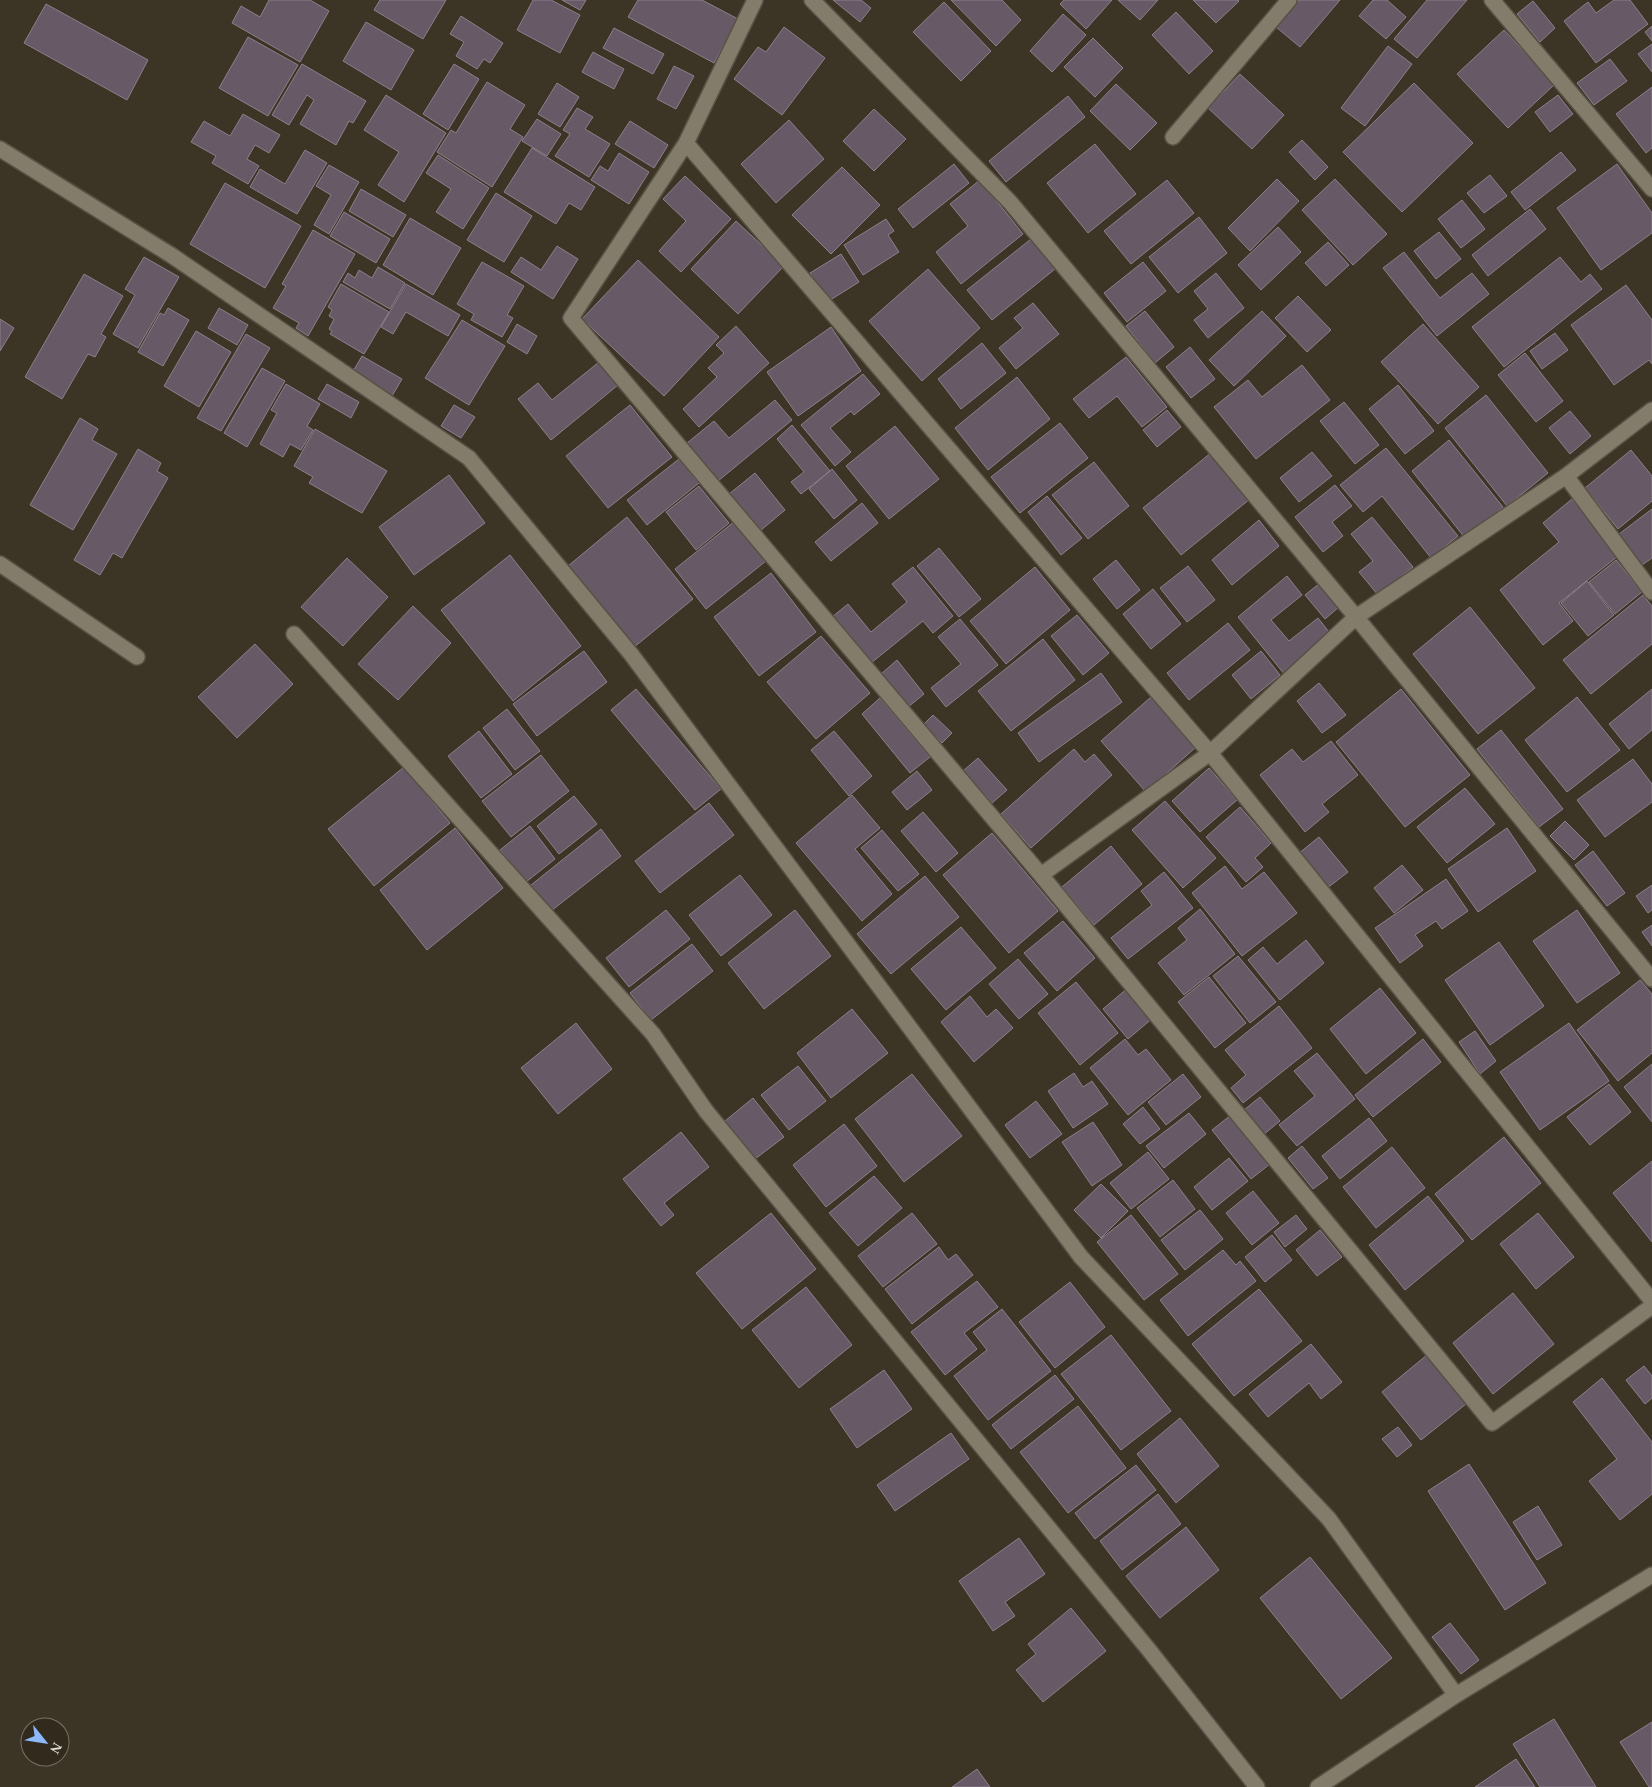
<svg xmlns="http://www.w3.org/2000/svg" width="1652" height="1787" font-family="'Times New Roman',serif">
  <style>
    .building { fill: #675965; stroke: #8e7f8c }
    .lines { fill: none; stroke-linecap: round; stroke-linejoin: round }
    .street-casing { stroke: #575245; stroke-width: 18 }
    .street { stroke: #837c6b; stroke-width: 15 }
  </style>
  <rect width="100%" height="100%" fill="#3c3526"/>
  <path class="building" d="M269,0H310L329,11L300,62L232,23L241,6L260,17Z
    M380,0H446L423,39L374,10Z
    M533,0H551L580,15L560,53L517,30Z
    M562,0H586L580,10Z
    M638,0H702L738,19L714,63L628,17Z
    M833,0H861L871,8L860,22Z
    M951,0H1002L1021,20L996,46Z
    M1064,0H1112L1086,29L1060,4Z
    M1118,0H1158L1140,20Z
    M1193,0H1238L1239,1L1216,23Z
    M1299,0H1340L1300,47L1276,27Z
    M1373,0H1387L1406,17L1386,39L1359,16Z
    M1427,0H1467L1417,58L1394,39Z
    M1614,0H1630L1648,24L1596,63L1564,21L1588,2L1596,13Z
    M1533,1L1555,28L1540,42L1517,14Z
    M944,2L991,51L961,81L913,32Z
    M46,4L148,60L127,100L24,43Z
    M1176,12L1213,51L1189,74L1152,35Z
    M1063,14L1086,35L1052,72L1030,51Z
    M461,16L503,43L490,63L484,59L477,69L456,56L464,42L450,34Z
    M366,22L414,50L391,90L343,61Z
    M1652,26V41L1645,32Z
    M784,27L825,58L782,115L734,79L758,47L766,52Z
    M614,28L664,54L653,74L603,48Z
    M1504,30L1555,84L1508,128L1457,74Z
    M248,37L298,65L268,116L219,88Z
    M1093,38L1123,68L1095,97L1064,67Z
    M1652,44V72L1638,54Z
    M1388,46L1412,64L1365,126L1341,108Z
    M593,52L624,69L614,89L582,72Z
    M1610,59L1627,81L1594,105L1577,83Z
    M302,64L366,101L353,123L349,121L336,145L300,124L314,100L307,95L289,125L272,115Z
    M454,64L479,79L448,130L423,114Z
    M674,66L694,76L676,109L657,99Z
    M1240,74L1284,115L1252,149L1208,108Z
    M487,82L525,105L510,129L523,137L492,187L437,152L451,130L456,133Z
    M557,83L579,97L560,127L538,114Z
    M1414,83L1473,143L1402,212L1343,152Z
    M1116,84L1157,123L1130,150L1090,111Z
    M1652,87V148L1646,153L1616,114Z
    M386,95L446,133L404,202L378,185L399,152L364,130Z
    M1558,95L1573,114L1550,132L1535,112Z
    M1068,96L1085,117L1006,182L989,161Z
    M577,108L593,117L585,129L610,144L589,177L555,156L570,134L563,130Z
    M874,109L906,139L874,171L843,141Z
    M243,114L280,135L269,153L255,145L247,159L259,166L248,184L212,163L216,156L191,142L204,121L230,136Z
    M537,119L561,134L547,156L522,141Z
    M789,120L824,159L776,203L741,164Z
    M630,121L668,145L654,168L615,144Z
    M1302,140L1328,167L1315,180L1289,152Z
    M1095,144L1136,194L1088,233L1047,183Z
    M532,148L595,187L581,210L569,203L556,224L504,192Z
    M305,150L327,163L297,214L250,187L260,169L285,184Z
    M1561,152L1576,170L1525,210L1511,192Z
    M619,153L649,172L629,204L591,180L600,166L608,171Z
    M438,155L489,188L463,229L436,212L451,189L426,173Z
    M954,164L969,183L913,228L898,209Z
    M1617,164L1652,213V233L1601,270L1557,208Z
    M329,165L359,182L329,234L314,225L331,195L316,186Z
    M842,167L880,205L831,254L792,215Z
    M1490,175L1507,196L1484,213L1467,193Z
    M685,176L731,219L681,272L659,251L686,221L663,199Z
    M1277,179L1299,201L1250,251L1228,228Z
    M1335,179L1387,234L1353,265L1302,210Z
    M980,180L1023,234L961,284L936,252L968,226L950,204Z
    M1167,180L1194,213L1131,264L1104,231Z
    M225,183L301,226L265,288L190,244Z
    M361,189L406,215L393,237L349,211Z
    M496,193L532,216L504,262L467,240Z
    M1462,200L1485,229L1461,248L1438,219Z
    M1530,209L1546,229L1488,276L1472,255Z
    M344,212L390,239L376,263L330,236Z
    M1199,217L1227,253L1178,293L1149,257Z
    M410,218L461,248L433,295L383,265Z
    M886,219L894,231L888,235L899,252L863,275L844,245Z
    M736,221L784,266L738,314L691,269Z
    M1278,227L1301,252L1261,290L1238,265Z
    M313,230L355,254L308,336L296,328L299,323L273,308L286,286L282,284Z
    M1439,232L1461,259L1436,279L1414,251Z
    M1031,239L1055,269L992,320L967,290Z
    M1328,242L1349,265L1326,286L1305,263Z
    M557,246L578,259L553,299L511,272L521,257L541,270Z
    M1404,252L1440,298L1472,273L1489,294L1437,336L1383,268Z
    M841,254L859,282L827,302L810,273Z
    M144,257L179,277L138,348L113,334L135,295L125,289Z
    M1560,257L1581,282L1590,274L1602,289L1504,367L1472,327Z
    M638,260L719,337L664,396L582,319Z
    M482,262L524,286L507,315L513,318L502,337L471,320L474,314L457,304Z
    M1143,262L1166,291L1127,322L1104,293Z
    M378,267L405,283L390,309L343,282L348,273L355,278L359,270L372,278Z
    M928,269L980,328L922,381L869,321Z
    M1216,273L1244,308L1208,338L1194,320L1208,309L1194,291Z
    M84,274L123,296L101,334L106,337L95,357L88,354L62,399L25,377Z
    M341,284L389,312L364,354L330,334L332,331L329,329L334,319L329,316L332,310L328,307Z
    M406,284L460,315L448,336L406,312L393,334L381,327Z
    M1626,285L1652,320V364L1649,360L1614,385L1571,325Z
    M1298,296L1331,330L1307,352L1275,318Z
    M1033,303L1059,334L1016,369L999,348L1023,328L1014,318Z
    M168,308L189,320L163,366L138,352L160,313L164,315Z
    M219,308L248,325L237,345L208,328Z
    M1145,311L1174,347L1155,363L1126,326Z
    M1262,311L1286,336L1234,386L1209,360Z
    M0,319L14,328L0,351Z
    M462,320L505,346L469,405L425,378Z
    M517,324L537,336L527,354L507,342Z
    M1423,324L1479,387L1438,424L1381,362Z
    M736,326L769,363L699,427L683,409L717,377L708,368L724,353L716,345Z
    M831,327L861,371L798,416L767,372Z
    M196,331L231,352L199,407L164,386Z
    M1555,333L1568,350L1542,369L1530,351Z
    M246,334L270,348L221,431L197,418Z
    M982,343L1006,373L961,409L938,379Z
    M1190,347L1215,379L1191,398L1166,367Z
    M1525,353L1563,401L1536,422L1498,375Z
    M362,356L402,379L392,396L352,373Z
    M1126,357L1167,407L1142,427L1117,396L1089,418L1073,399Z
    M599,362L618,385L551,440L518,399L538,383L552,400Z
    M1302,365L1330,400L1256,459L1214,407L1248,380L1262,397Z
    M262,368L285,381L247,447L224,433Z
    M863,374L880,394L854,415L851,411L830,428L851,452L835,466L801,425Z
    M1017,377L1050,419L988,470L955,428Z
    M286,384L320,404L307,426L313,430L301,450L290,444L283,457L260,444L277,413L271,410Z
    M327,384L359,402L351,418L318,399Z
    M1398,385L1434,431L1405,454L1369,409Z
    M1486,395L1548,473L1507,506L1445,428Z
    M775,400L792,420L718,481L687,443L714,421L729,438Z
    M1344,402L1379,445L1355,464L1320,421Z
    M454,405L475,417L461,438L441,426Z
    M630,405L672,457L608,508L566,456Z
    M1167,410L1181,427L1157,447L1143,430Z
    M1570,411L1591,436L1570,454L1549,428Z
    M80,418L98,429L92,440L117,454L73,530L30,505Z
    M1060,423L1088,458L1020,513L991,477Z
    M792,425L830,471L801,494L791,482L804,472L777,439Z
    M895,426L939,479L889,519L846,466Z
    M315,429L387,471L362,513L309,483L313,477L294,466Z
    M1449,440L1503,507L1465,538L1412,471Z
    M1386,448L1458,536L1431,558L1382,496L1363,512L1340,485Z
    M138,449L161,463L157,471L168,478L122,558L113,553L100,575L74,560Z
    M1631,450L1652,476V501L1618,529L1585,488Z
    M1212,452L1250,499L1181,555L1143,508Z
    M1312,452L1332,476L1299,502L1280,478Z
    M679,459L699,483L647,525L627,500Z
    M1094,462L1129,506L1088,539L1052,495Z
    M832,469L857,500L834,519L809,489Z
    M755,473L785,510L760,531L729,494Z
    M449,475L485,523L414,575L379,527Z
    M1335,485L1352,506L1332,522L1343,536L1323,552L1295,517Z
    M699,486L729,523L696,550L666,512Z
    M1047,496L1082,538L1061,555L1028,512Z
    M1572,499L1618,556L1559,603L1573,621L1543,645L1500,590L1559,542L1543,523Z
    M862,503L878,523L831,561L815,542Z
    M1652,509V558L1642,565L1619,534Z
    M627,517L693,599L633,648L568,566Z
    M1372,517L1413,567L1378,595L1359,572L1373,561L1351,534Z
    M1259,520L1279,546L1232,585L1212,560Z
    M735,521L766,561L706,609L675,569Z
    M939,548L981,599L959,617L917,566Z
    M510,555L581,646L513,701L441,610Z
    M347,558L388,597L343,646L301,607Z
    M1116,560L1140,590L1117,609L1093,579Z
    M1616,560L1642,592L1615,614L1589,582Z
    M1188,566L1215,600L1187,622L1160,588Z
    M913,567L953,616L933,633L923,621L871,663L832,617L848,604L871,632L907,602L892,584Z
    M1035,567L1070,610L1006,664L970,621Z
    M771,573L816,632L759,676L714,617Z
    M1287,576L1302,595L1271,620L1289,641L1318,618L1333,637L1285,675L1238,617Z
    M1587,581L1614,615L1588,636L1561,603Z
    M1320,583L1339,607L1325,619L1305,595Z
    M1153,589L1181,624L1151,649L1123,614Z
    M1643,595L1652,606V644L1591,694L1563,660Z
    M413,606L451,643L398,700L358,664Z
    M1470,607L1535,688L1478,734L1413,654Z
    M1077,615L1109,653L1083,675L1051,636Z
    M960,619L998,665L946,707L931,688L961,664L938,637Z
    M1228,623L1250,650L1189,700L1167,673Z
    M821,636L870,693L816,739L767,682Z
    M1043,639L1075,680L1011,731L978,691Z
    M255,644L293,684L237,738L198,697Z
    M584,651L607,682L537,736L513,704Z
    M1261,651L1280,675L1251,699L1232,675Z
    M897,660L924,694L908,707L881,674Z
    M1101,673L1122,702L1039,762L1018,733Z
    M1319,683L1346,715L1322,733L1297,701Z
    M636,689L721,789L695,810L611,710Z
    M1401,689L1470,775L1405,827L1336,742Z
    M1652,689V730L1629,749L1609,724Z
    M1151,697L1196,747L1146,792L1101,741Z
    M1577,697L1620,750L1567,792L1525,740Z
    M880,698L930,757L910,773L862,714Z
    M507,709L540,751L515,770L483,728Z
    M933,715L952,733L942,743L923,725Z
    M1501,730L1563,809L1539,827L1477,749Z
    M479,731L512,774L481,798L448,756Z
    M834,731L872,776L849,796L811,750Z
    M1331,741L1358,775L1322,804L1329,812L1305,832L1260,775L1292,749L1303,762Z
    M1074,749L1085,762L1094,754L1112,775L1031,848L1001,814Z
    M541,755L569,791L511,837L482,801Z
    M978,758L1007,790L992,803L963,771Z
    M1633,759L1652,784V802L1605,837L1577,800Z
    M404,767L450,823L374,886L328,829Z
    M1209,768L1237,800L1200,832L1172,801Z
    M917,771L932,790L907,810L892,792Z
    M1465,788L1495,824L1447,863L1417,827Z
    M852,795L880,828L855,849L892,894L862,921L796,843Z
    M574,796L597,824L559,854L537,826Z
    M1165,801L1216,858L1183,888L1132,830Z
    M709,803L734,835L660,893L635,861Z
    M1240,807L1271,843L1255,858L1263,867L1246,882L1206,837Z
    M923,812L958,853L936,872L901,831Z
    M1565,821L1589,845L1574,860L1550,836Z
    M530,826L555,859L526,882L500,850Z
    M455,828L503,888L427,950L380,890Z
    M1507,828L1536,871L1478,912L1448,869Z
    M601,829L621,856L551,911L531,885Z
    M882,830L919,874L898,891L861,848Z
    M992,833L1058,911L1009,953L943,875Z
    M1319,837L1348,872L1326,889L1298,854Z
    M1111,846L1142,884L1094,925L1062,887Z
    M1593,851L1625,893L1607,906L1575,865Z
    M1402,865L1423,890L1394,913L1374,888Z
    M1225,866L1242,889L1264,872L1297,913L1242,956L1192,893Z
    M1164,872L1193,908L1128,959L1111,938L1152,905L1141,891Z
    M740,875L772,915L721,956L689,915Z
    M925,876L959,917L891,974L857,934Z
    M1446,879L1468,911L1442,929L1436,921L1415,935L1423,946L1400,963L1375,928Z
    M1652,885V910L1648,913L1636,896Z
    M1200,909L1235,954L1184,995L1158,963L1187,940L1178,928Z
    M666,910L690,939L629,987L606,958Z
    M795,910L831,956L764,1009L728,963Z
    M1577,910L1620,973L1577,1003L1533,941Z
    M1063,921L1095,958L1057,991L1024,953Z
    M1652,925V946L1642,932Z
    M961,927L996,968L946,1010L911,969Z
    M1306,940L1324,963L1280,1000L1248,960L1263,947L1277,964Z
    M1499,942L1544,1006L1490,1045L1445,980Z
    M692,944L713,971L651,1020L630,993Z
    M1238,956L1276,1002L1250,1023L1213,976Z
    M1018,959L1048,994L1019,1019L989,984Z
    M1209,977L1246,1023L1215,1048L1178,1002Z
    M1640,980L1652,994V1053L1618,1081L1577,1030Z
    M1076,982L1118,1033L1080,1065L1038,1013Z
    M1129,987L1154,1017L1128,1039L1103,1009Z
    M1380,988L1416,1033L1366,1074L1330,1029Z
    M970,996L987,1017L996,1009L1013,1028L974,1062L941,1022Z
    M1279,1006L1312,1048L1243,1103L1231,1088L1246,1075L1225,1050Z
    M852,1009L888,1053L831,1098L797,1053Z
    M576,1023L612,1069L558,1114L521,1068Z
    M1569,1023L1609,1081L1540,1130L1500,1072Z
    M1475,1031L1496,1061L1480,1074L1459,1042Z
    M1125,1039L1138,1055L1146,1049L1171,1080L1128,1115L1090,1068Z
    M1423,1039L1441,1062L1373,1117L1355,1095Z
    M1317,1053L1355,1099L1297,1146L1279,1125L1315,1096L1294,1071Z
    M1652,1064V1122L1624,1087Z
    M798,1066L826,1101L789,1130L761,1095Z
    M1074,1073L1083,1087L1092,1081L1108,1104L1073,1128L1048,1091Z
    M912,1074L962,1136L904,1182L855,1119Z
    M1183,1074L1201,1097L1166,1125L1148,1102Z
    M1609,1084L1631,1112L1590,1145L1567,1117Z
    M1260,1097L1280,1121L1263,1135L1244,1110Z
    M753,1098L784,1137L755,1159L725,1121Z
    M1036,1101L1062,1134L1030,1158L1005,1125Z
    M1143,1107L1160,1129L1140,1144L1123,1124Z
    M1189,1113L1206,1134L1164,1168L1146,1146Z
    M1231,1115L1270,1164L1251,1179L1212,1130Z
    M1369,1118L1387,1141L1340,1179L1322,1156Z
    M1093,1122L1122,1165L1092,1186L1062,1142Z
    M844,1124L877,1166L826,1207L793,1165Z
    M681,1132L709,1167L664,1203L674,1215L661,1226L623,1179Z
    M1504,1137L1541,1183L1472,1240L1435,1194Z
    M1302,1146L1328,1178L1313,1189L1288,1158Z
    M1392,1147L1425,1188L1376,1228L1343,1187Z
    M1148,1152L1169,1179L1131,1209L1110,1183Z
    M1229,1158L1248,1181L1212,1210L1194,1187Z
    M1652,1161V1242L1613,1193Z
    M874,1176L902,1208L858,1246L829,1213Z
    M1173,1180L1195,1209L1160,1237L1137,1208Z
    M1101,1184L1128,1211L1101,1238L1074,1210Z
    M1253,1191L1279,1223L1252,1245L1226,1213Z
    M1428,1196L1464,1241L1405,1290L1369,1245Z
    M1200,1210L1223,1239L1185,1270L1161,1240Z
    M771,1213L816,1269L742,1329L696,1273Z
    M912,1213L937,1244L883,1287L858,1256Z
    M1538,1213L1574,1257L1536,1289L1500,1244Z
    M1131,1215L1178,1274L1144,1300L1097,1242Z
    M1296,1215L1307,1229L1285,1247L1274,1232Z
    M1320,1230L1342,1257L1317,1276L1296,1250Z
    M1272,1235L1292,1260L1265,1282L1245,1257Z
    M939,1247L948,1260L956,1254L973,1275L912,1324L885,1289Z
    M1223,1250L1236,1265L1240,1261L1256,1281L1188,1336L1160,1300Z
    M977,1281L998,1307L964,1333L977,1349L945,1375L911,1332Z
    M1070,1282L1105,1327L1055,1368L1019,1322Z
    M806,1287L852,1345L799,1388L752,1330Z
    M1259,1289L1302,1341L1234,1396L1192,1344Z
    M1513,1293L1554,1344L1493,1394L1453,1343Z
    M1002,1309L1051,1371L988,1420L954,1376L987,1350L973,1332Z
    M1111,1335L1171,1411L1121,1450L1061,1374Z
    M1311,1344L1342,1382L1321,1399L1309,1383L1268,1417L1249,1394Z
    M1427,1355L1466,1404L1421,1440L1382,1392Z
    M1644,1366L1652,1376V1398L1645,1404L1626,1380Z
    M884,1370L912,1409L857,1448L830,1409Z
    M1055,1375L1074,1399L1011,1449L992,1425Z
    M1602,1378L1652,1442V1494L1620,1520L1589,1481L1617,1459L1573,1402Z
    M1078,1406L1126,1468L1068,1513L1020,1452Z
    M1180,1418L1219,1466L1176,1503L1137,1454Z
    M1398,1427L1412,1445L1397,1457L1382,1439Z
    M951,1433L969,1459L895,1511L877,1485Z
    M1469,1464L1546,1583L1505,1610L1428,1491Z
    M1136,1465L1156,1490L1095,1539L1075,1513Z
    M1158,1494L1181,1524L1122,1570L1100,1541Z
    M1538,1506L1562,1545L1537,1560L1513,1522Z
    M1186,1527L1219,1570L1160,1618L1126,1576Z
    M1019,1538L1045,1574L1005,1602L1015,1616L993,1631L959,1581Z
    M1310,1557L1392,1658L1341,1699L1260,1598Z
    M1071,1608L1106,1651L1043,1702L1016,1670L1036,1654L1028,1644Z
    M1450,1623L1479,1660L1461,1674L1432,1637Z
    M1554,1719L1596,1787H1540L1513,1744Z
    M1652,1722V1787H1649L1620,1742Z
    M1516,1759L1535,1787H1475Z
    M977,1769L990,1787H952Z"/>
  <g class="lines">
    <defs>
      <path id="street" d="M755,0L686,143L1210,753L1356,617L1652,979
        M812,0L1010,202L1356,617L1566,476L1652,410
        M1492,0L1652,189
        M1173,137L1289,0
        M686,143L571,318L1041,875L1210,753L1652,1301
        M0,149L171,255L469,458L631,654L1081,1257L1329,1519L1456,1695
        M1566,476L1652,592
        M0,564L137,657
        M294,634L653,1034L706,1111L1149,1650L1257,1787
        M1041,875L1492,1423L1652,1306
        M1318,1787L1456,1695L1652,1575"/>
    </defs>
    <use href="#street" class="street-casing"/>
    <use href="#street" class="street"/>
  </g>
  <g transform="translate(45 1742) rotate(120)"><circle r="24" fill="#322b1d" stroke="#777165"/>
  <path d="M0-4L9 19L0 12L-9 19Z" fill="#8db9fc"/>
  <text y="-8" font-size="14" font-weight="bold" text-anchor="middle" fill="#dedad1">N</text>
  </g>
</svg>
